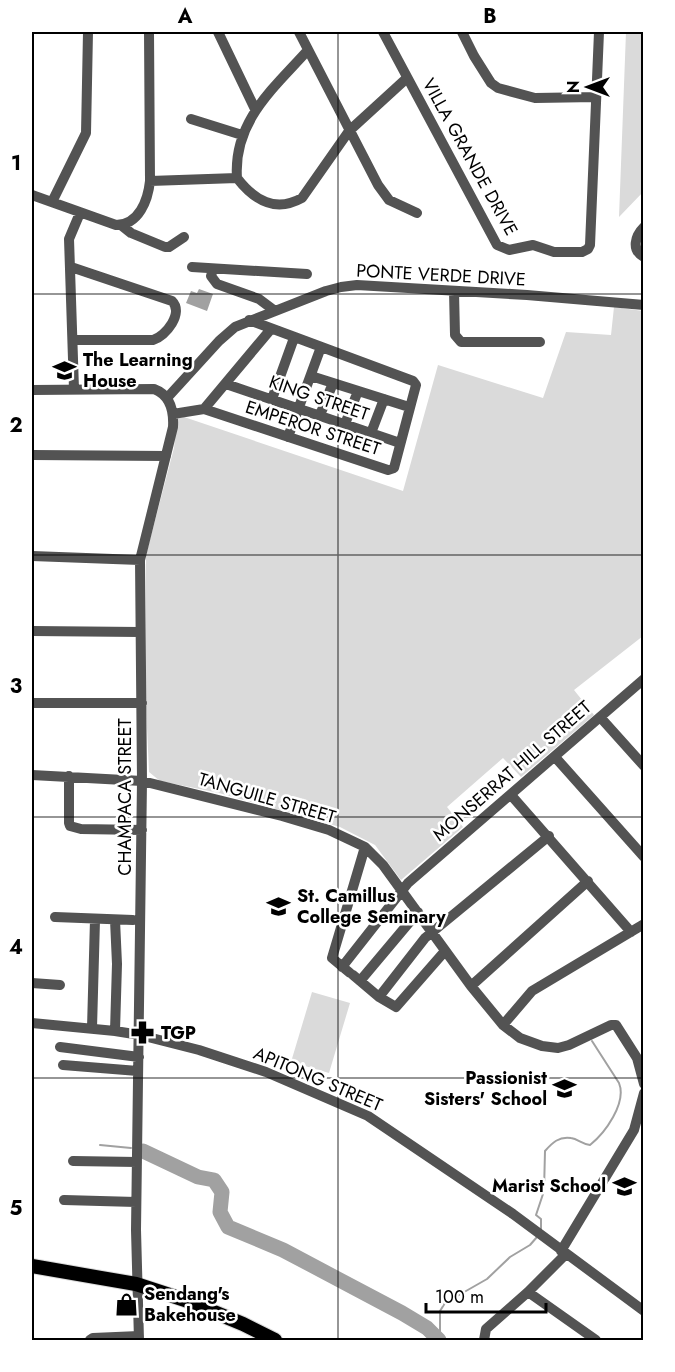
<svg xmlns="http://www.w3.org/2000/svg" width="675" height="1372" font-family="Jost,sans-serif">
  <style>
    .green { fill: #dadada }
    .water { fill: #a1a1a1 }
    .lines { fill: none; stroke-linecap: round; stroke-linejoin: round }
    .stream { stroke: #a1a1a1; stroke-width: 2 }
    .river { stroke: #a1a1a1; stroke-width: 15 }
    .major-casing { stroke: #dbdbdb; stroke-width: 16 }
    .minor { stroke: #535353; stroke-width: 10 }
    .major { stroke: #000; stroke-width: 14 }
    .grid { fill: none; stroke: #000; stroke-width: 1.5; stroke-opacity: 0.55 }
    .labels { text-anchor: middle; stroke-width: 5; stroke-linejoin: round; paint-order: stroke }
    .street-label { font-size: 18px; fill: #000; stroke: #fff }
    .poi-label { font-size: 18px; font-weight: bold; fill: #000; stroke: #fff; text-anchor: start }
    .neatline { fill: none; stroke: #000; stroke-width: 2 }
    .grid-label { font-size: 20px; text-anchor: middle; font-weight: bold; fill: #000 }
  </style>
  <rect width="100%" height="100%" fill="#fff"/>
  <path class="green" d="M626,32H643L644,191L619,217Z
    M614,307L643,311V636L574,690L594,715L521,777L503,758L447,807L463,827L401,880L375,845L340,827L219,793L160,781L149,772L146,705V555L174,448L177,418L184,417L403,491L438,365L543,398L566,332L611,335Z
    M312,992L350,1003L329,1073L291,1062Z"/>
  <path class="water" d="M199,289L213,294L207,311L186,303L191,291L197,293Z"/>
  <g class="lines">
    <path class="stream" d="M100,1145L131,1148
      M541,1230V1219L536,1215L544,1191L545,1151C552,1143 559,1136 571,1138C578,1139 582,1144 590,1145C605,1133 627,1103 619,1083L592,1041
      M440,1340V1311L445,1303L487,1279L510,1257L530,1245L537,1237"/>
    <path class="river" d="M143,1151L198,1177L214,1180L222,1192L220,1212L228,1227L283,1250L402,1313L427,1328L439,1340"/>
    <defs>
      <path id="major" d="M32,1266L136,1284L185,1300L243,1324L275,1340"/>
    </defs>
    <use href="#major" class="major-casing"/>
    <path class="minor" d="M218,32L255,109
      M299,32L378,185L389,200L417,213
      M383,32L497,245L509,250L533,245L554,252H582L588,249L590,245L599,32
      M462,32L474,56L491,83L498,88L535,98L596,97
      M308,50C274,88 233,121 237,178C254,200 275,213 302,198L349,131L407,78
      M191,119L242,135
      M150,181L237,178
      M32,195L116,225C139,225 148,200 150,181L149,32
      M52,202L86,133L88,32
      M121,225L131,233L165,247H169L184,237
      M644,227C635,236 631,250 644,257
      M71,267L172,301C184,313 166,336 153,340H74
      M192,267L307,274
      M213,269L211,276L217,284L259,299L275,311
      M454,291L455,335L461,342H540
      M311,376L409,407
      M226,384L400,443
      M74,389L69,239L80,213
      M32,390L154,389C170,395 174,410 173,427L140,560L142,781L136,1230L139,1340
      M167,398L219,341L235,327L326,291L341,287L357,285L527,295L644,305
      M272,399L294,338
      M204,409L271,329
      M173,414L204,409L388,470L394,468L416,385L413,381L249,320
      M320,415L333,383
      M345,424L358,391
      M371,433L384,399
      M288,437L321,347
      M32,455L166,456
      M32,556L140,560
      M32,631L140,632
      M32,703H142
      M600,717L644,766
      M555,757L644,857
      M32,775L142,781L282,816L329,830L365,847L383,865L471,986L503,1025L520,1038L542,1046L558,1048L569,1045L611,1025H616L637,1058L644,1084
      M69,776V823L70,826L81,829L142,830
      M511,795L631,932
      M55,917L133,920
      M342,967L408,883L644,679
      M350,973L332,958L365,847
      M353,975L379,997L396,1007L445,951
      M360,981L418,912
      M32,983L60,985
      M471,986L588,881
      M379,997L425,938L549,836
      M32,1023L115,1031L140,1035L199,1050L266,1072L368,1116L513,1214L644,1311
      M503,1025L532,991L644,924
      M92,1028L95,920
      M115,1031L117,964L115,920
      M60,1047L139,1057
      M63,1065L138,1071
      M73,1161L137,1162
      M64,1200L136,1202
      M561,1251L634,1130L644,1093
      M528,1292L596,1340
      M90,1340L93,1338L139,1336
      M484,1340L486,1329L528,1292L566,1254"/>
    <use href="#major" class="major"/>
  </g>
  <path class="grid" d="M338,32V1340M32,294H644M32,555H644M32,817H644M32,1078H644"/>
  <defs>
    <symbol id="school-bare" viewBox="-9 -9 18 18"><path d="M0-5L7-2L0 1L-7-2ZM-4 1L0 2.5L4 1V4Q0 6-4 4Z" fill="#000" stroke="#fff" stroke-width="2.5" paint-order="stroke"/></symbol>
    <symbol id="university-bare" viewBox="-9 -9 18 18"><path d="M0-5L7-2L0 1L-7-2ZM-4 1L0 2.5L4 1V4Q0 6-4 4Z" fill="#000" stroke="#fff" stroke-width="2.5" paint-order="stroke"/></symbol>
    <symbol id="pharmacy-bare" viewBox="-9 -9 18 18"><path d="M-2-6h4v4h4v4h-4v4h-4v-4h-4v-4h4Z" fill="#000" stroke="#fff" stroke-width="2.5" paint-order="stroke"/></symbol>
    <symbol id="shop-bare" viewBox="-9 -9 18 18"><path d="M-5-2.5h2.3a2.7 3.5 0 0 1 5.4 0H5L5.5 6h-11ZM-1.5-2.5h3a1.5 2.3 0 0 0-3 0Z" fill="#000" stroke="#fff" stroke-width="2.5" paint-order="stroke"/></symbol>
  </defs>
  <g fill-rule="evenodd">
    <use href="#school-bare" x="48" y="354" width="33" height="33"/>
    <use href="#university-bare" x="262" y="890" width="33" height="33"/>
    <use href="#pharmacy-bare" x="126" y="1016" width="33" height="33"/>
    <use href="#school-bare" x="548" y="1072" width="33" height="33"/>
    <use href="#school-bare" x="608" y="1170" width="33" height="33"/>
    <use href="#shop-bare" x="110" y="1288" width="33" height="33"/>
  </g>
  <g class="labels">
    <g class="street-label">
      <text transform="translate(470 157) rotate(61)" y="6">VILLA GRANDE DRIVE</text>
      <text transform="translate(441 275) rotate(3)" y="6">PONTE VERDE DRIVE</text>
      <text transform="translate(319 398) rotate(19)" y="6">KING STREET</text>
      <text transform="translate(313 428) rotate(18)" y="6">EMPEROR STREET</text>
      <text transform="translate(512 771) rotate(-41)" y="6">MONSERRAT HILL STREET</text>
      <text transform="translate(125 797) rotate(-90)" y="6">CHAMPACA STREET</text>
      <text transform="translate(267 798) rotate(16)" y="6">TANGUILE STREET</text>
      <text transform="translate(318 1079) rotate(23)" y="6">APITONG STREET</text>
    </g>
    <g class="poi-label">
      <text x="83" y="366">The Learning<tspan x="83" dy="21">House</tspan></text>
      <text x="297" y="902">St. Camillus<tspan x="297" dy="21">College Seminary</tspan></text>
      <text x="161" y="1039">TGP</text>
      <text x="547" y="1084" text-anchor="end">Passionist<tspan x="547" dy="21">Sisters' School</tspan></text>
      <text x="606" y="1192" text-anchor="end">Marist School</text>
      <text x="144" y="1300">Sendang's<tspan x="144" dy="21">Bakehouse</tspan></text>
    </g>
  </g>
  <rect width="675" height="1372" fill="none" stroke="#ffffff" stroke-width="66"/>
  <g transform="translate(588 87) rotate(270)" stroke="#ffffff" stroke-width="4.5" paint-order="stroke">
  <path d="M0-4.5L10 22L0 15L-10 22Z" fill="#000000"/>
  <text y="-9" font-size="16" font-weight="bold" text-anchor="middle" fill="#000000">N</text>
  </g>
  <path d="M426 1303v9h120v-9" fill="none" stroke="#000000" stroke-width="3"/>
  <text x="435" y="1303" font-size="18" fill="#000000" stroke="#ffffff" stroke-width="4.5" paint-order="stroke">100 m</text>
  <rect x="33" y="33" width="609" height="1306" class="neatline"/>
  <g class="grid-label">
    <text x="185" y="23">A</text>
    <text x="490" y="23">B</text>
    <text x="16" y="170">1</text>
    <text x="16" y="432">2</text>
    <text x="16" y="693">3</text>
    <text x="16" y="954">4</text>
    <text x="16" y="1215">5</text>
  </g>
</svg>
